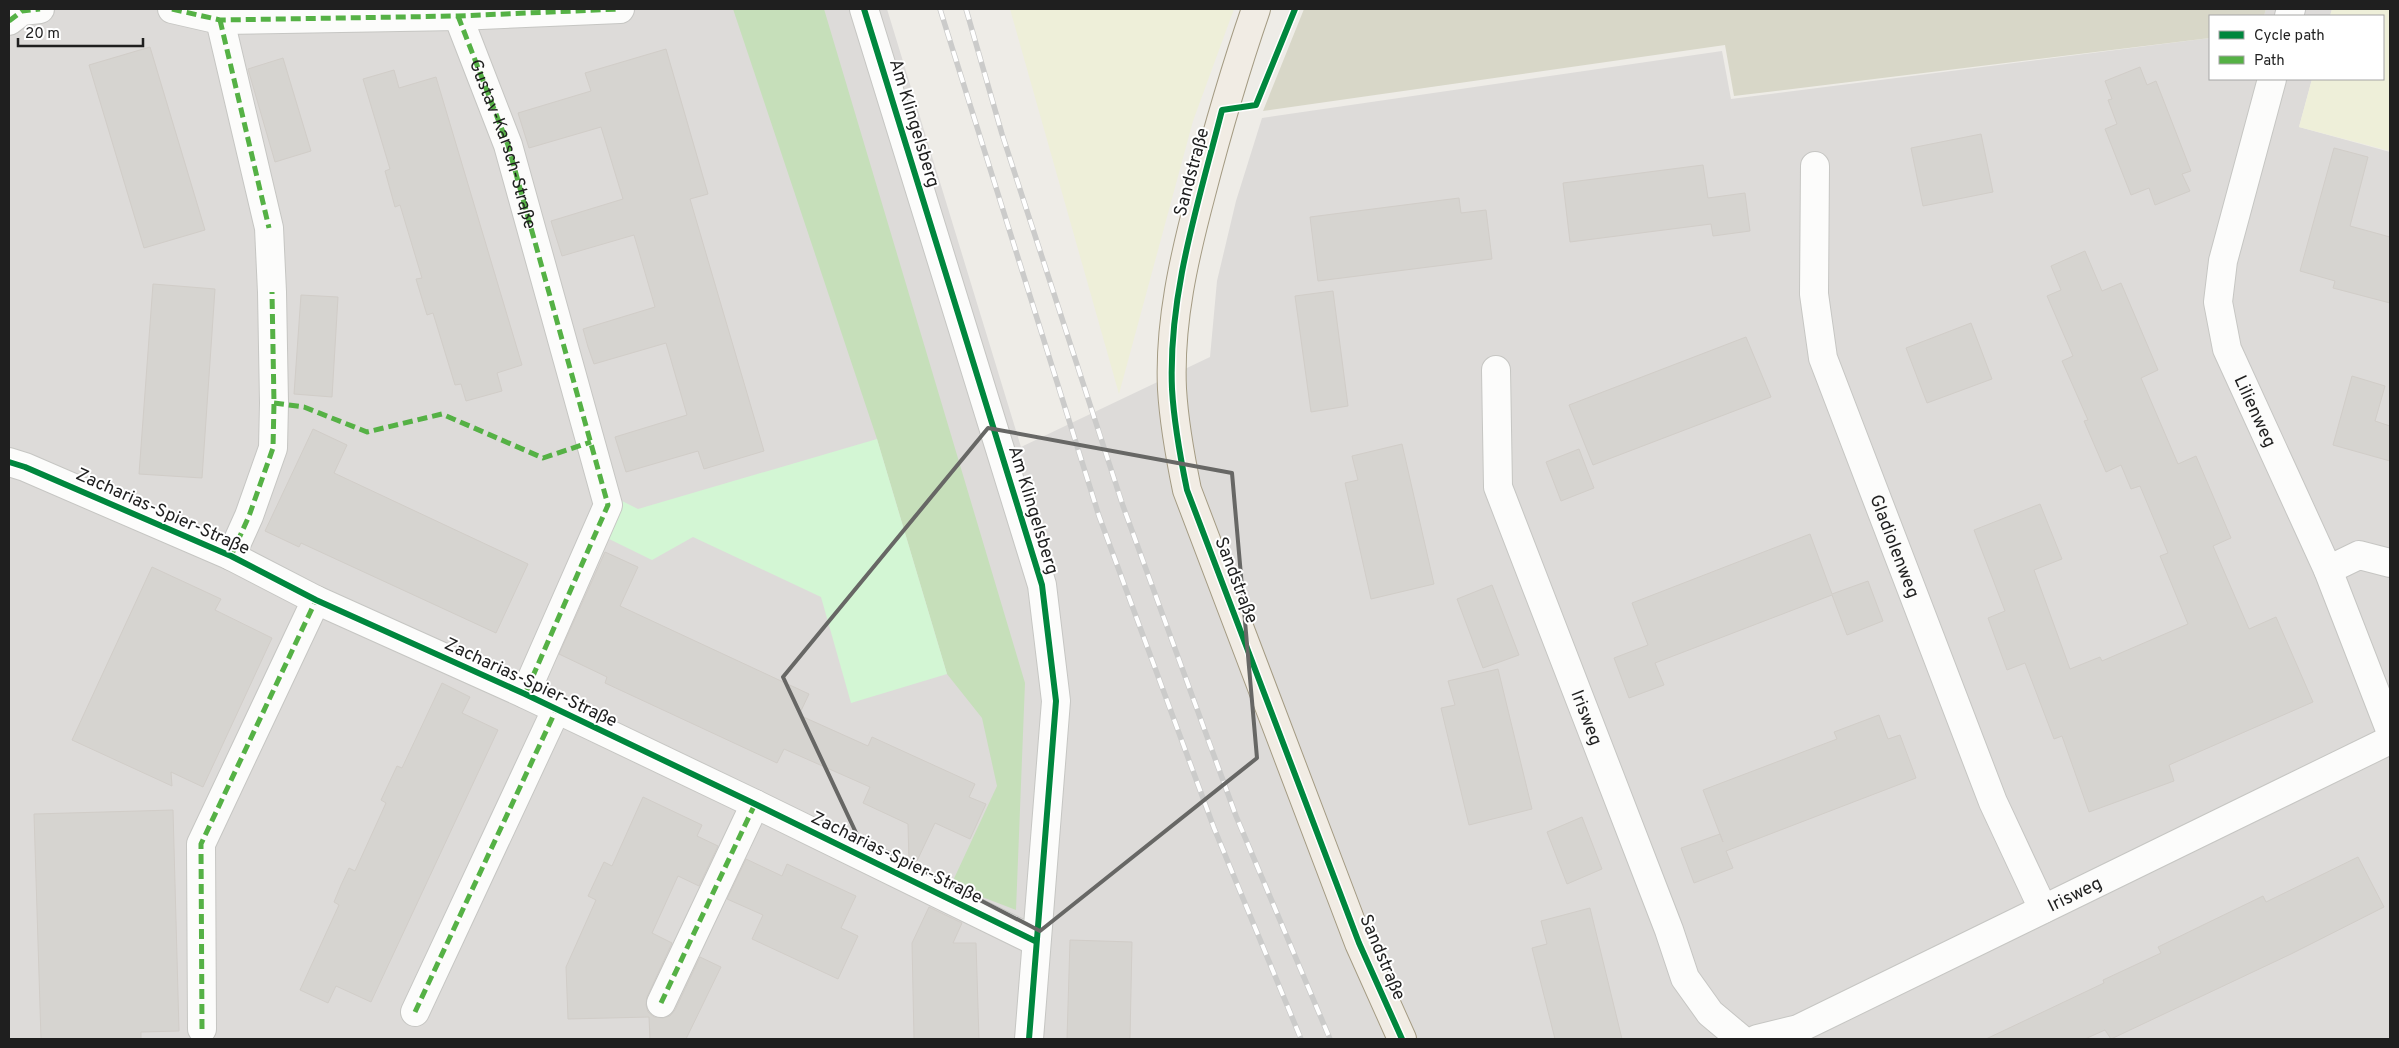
<svg xmlns="http://www.w3.org/2000/svg" width="2399" height="1048" font-family="Overpass,sans-serif">
  <style>
    .residential { fill: #dddbd9 }
    .construction { fill: #d8d7c8 }
    .farmland { fill: #eeefd9 }
    .forest { fill: #c6dfba }
    .park { fill: #d3f6d4 }
    .building { fill: #d6d4d0; stroke: #d1cdc8 }
    .lines { fill: none; stroke-linecap: round; stroke-linejoin: round }
    .minor-casing { stroke: #c6c6c3; stroke-width: 30 }
    .major-casing { stroke: #a49b83; stroke-width: 30 }
    .minor { stroke: #fcfcfb; stroke-width: 28 }
    .major { stroke: #f1ece4; stroke-width: 28 }
    .rail-casing { stroke: #cbcbca; stroke-width: 5.5 }
    .rail { stroke: #fff; stroke-width: 4; stroke-dasharray: 11; stroke-linecap: butt }
    .quiet { stroke: #55b145; stroke-width: 5; stroke-dasharray: 10 5; stroke-linecap: butt }
    .cycleway-casing { stroke: #fff; stroke-width: 9 }
    .cycleway { stroke: #00873e; stroke-width: 6 }
    .marked { fill: none; stroke: #676765; stroke-width: 4; stroke-linejoin: round }
    .labels { text-anchor: middle; stroke-width: 4; stroke-linejoin: round; paint-order: stroke }
    .street-label { font-size: 18px; fill: #1f1f1f; stroke: #fff }
  </style>
  <rect width="100%" height="100%" fill="#eeece7"/>
  <path class="residential" d="M9,9H887L1021,447L1210,357L1217,281L1236,201L1262,118L1722,51L1731,99L2210,38V79H2312L2299,127L2390,152V1039H9Z
    M2266,9H2332L2330,16H2264Z"/>
  <path class="construction" d="M1304,9H2266L2264,16H2210V38L1734,96L1725,45L1263,111Z"/>
  <path class="farmland" d="M1010,9H1234L1193,121L1119,394Z
    M2332,9H2390V151L2299,127L2312,79H2383V16H2330Z"/>
  <path class="forest" d="M733,9H824L1025,683L1016,910L951,885L997,786L982,718L947,674L877,439Z"/>
  <path class="park" d="M877,439L947,674L851,703L821,597L693,537L652,560L605,537L622,501L638,509Z"/>
  <path class="building" d="M150,47L205,230L144,248L89,65Z
    M666,49L708,194L690,199L764,451L704,469L698,451L626,472L615,437L687,415L666,343L594,364L588,347L583,329L655,307L634,235L562,256L551,221L623,199L601,127L529,148L518,113L591,91L585,73Z
    M283,58L311,151L275,162L248,69Z
    M2140,67L2147,85L2156,81L2191,171L2182,174L2190,191L2155,205L2149,188L2131,195L2105,129L2117,124L2108,100L2112,99L2105,81Z
    M394,70L399,88L436,77L522,365L497,373L502,391L466,401L461,384L455,385L433,313L427,315L416,279L422,278L400,205L395,207L385,171L390,169L363,79Z
    M1981,134L1993,192L1923,206L1911,148Z
    M2334,148L2368,157L2350,226L2390,237V303L2333,288L2335,281L2300,271Z
    M1703,165L1708,198L1745,193L1750,231L1713,236L1711,224L1570,242L1563,183Z
    M1459,198L1461,213L1486,210L1492,259L1318,281L1310,217Z
    M2085,251L2102,291L2121,283L2158,370L2141,378L2178,464L2196,456L2231,538L2213,546L2249,629L2276,617L2313,702L2169,765L2174,781L2089,812L2062,736L2054,739L2025,663L2007,670L1988,618L2005,611L1974,530L2040,504L2062,559L2034,570L2070,669L2100,657L2102,661L2188,624L2160,556L2168,553L2140,486L2131,489L2121,465L2106,472L2084,421L2088,420L2062,361L2073,356L2047,296L2061,290L2051,266Z
    M153,284L215,289L202,478L139,474Z
    M1333,291L1348,406L1311,412L1295,296Z
    M301,295L338,297L332,397L294,394Z
    M1971,323L1992,379L1927,403L1906,348Z
    M1746,337L1771,397L1593,465L1569,405Z
    M2352,376L2385,386L2375,421L2390,426V461L2333,445Z
    M313,429L347,445L334,473L528,564L496,633L301,543L299,547L265,531Z
    M1402,444L1434,584L1371,599L1345,483L1358,480L1352,456Z
    M1579,449L1594,488L1561,501L1546,462Z
    M1810,534L1832,594L1868,581L1883,621L1847,635L1832,595L1655,663L1664,685L1629,698L1614,658L1648,645L1632,603Z
    M605,552L638,567L620,606L809,694L799,715L868,746L872,737L975,784L969,797L986,804L970,839L935,823L915,865L909,862L908,824L863,803L870,787L784,749L777,763L605,683L607,677L559,654Z
    M152,567L221,599L215,610L272,638L203,787L171,772L172,786L72,740Z
    M1492,585L1519,655L1483,668L1457,599Z
    M1498,669L1532,809L1469,825L1441,708L1455,705L1448,681Z
    M442,683L470,697L462,713L498,730L371,1002L336,986L328,1003L300,990L339,905L334,902L341,885L349,868L355,871L386,803L381,800L397,766L402,768Z
    M1879,715L1888,739L1900,735L1916,778L1726,851L1733,868L1694,883L1681,848L1720,834L1723,842L1703,790L1837,739L1834,732Z
    M643,797L702,825L697,836L718,846L699,886L678,876L652,933L672,943L647,997L646,1005L648,1012L654,1017L663,1018L670,1016L675,1010L700,957L721,967L686,1039H650L649,1017L568,1019L566,967L596,900L588,896L604,862L612,866Z
    M173,810L179,1031L141,1032V1039H41L34,814Z
    M1582,817L1602,869L1567,884L1547,832Z
    M2358,857L2384,907L2291,954L2111,1039L2105,1030L2085,1039H1986L2104,983L2103,980L2161,953L2158,947L2201,926L2263,896L2266,902Z
    M746,859L782,876L787,864L856,896L841,928L858,936L838,979L752,939L763,915L727,899Z
    M929,907L962,923L953,943H976L979,1039H914L912,943Z
    M1590,908L1622,1039H1555L1532,948L1547,944L1541,921Z
    M1070,940L1132,942L1130,1039H1067Z"/>
  <g class="lines">
    <defs>
      <g id="minor">
        <path d="M172,9L220,20L458,16L620,9"/>
        <path d="M864,9L1042,585L1056,701L1029,1039"/>
        <path d="M458,16L508,145L608,505L525,694"/>
        <path d="M2289,16L2291,9"/>
        <path d="M220,20L269,228L272,292L274,403L273,448L249,516L231,556"/>
        <path d="M9,21L22,11L40,9"/>
        <path id="s1" d="M2272,79L2223,261L2218,302L2227,349L2328,570L2390,730"/>
        <path id="s2" d="M1815,166L1814,294L1823,358L1993,802L2043,909"/>
        <path id="s3" d="M1496,370L1498,487L1669,930L1685,978L1710,1013L1741,1039"/>
        <path d="M9,462L25,467L231,556L316,600L525,694L755,804L1035,941"/>
        <path d="M2328,570L2359,555L2390,563"/>
        <path d="M661,1003L755,804"/>
        <path d="M415,1012L556,710"/>
        <path d="M202,1029L201,844L316,600"/>
        <path id="s4" d="M1757,1039L1798,1029L2390,740"/>
      </g>
      <path id="major" d="M1256,9C1235,70 1217,132 1201,194C1184,258 1169,323 1172,389C1174,423 1180,456 1187,490L1359,943L1402,1039"/>
    </defs>
    <use href="#minor" class="minor-casing"/>
    <use href="#major" class="major-casing"/>
    <use href="#minor" class="minor"/>
    <use href="#major" class="major"/>
    <defs>
      <path id="rail" d="M940,9L1099,516L1214,828L1301,1039
        M966,9L1002,134L1123,506L1236,816L1330,1039"/>
    </defs>
    <use href="#rail" class="rail-casing"/>
    <use href="#rail" class="rail"/>
    <g class="quiet">
      <path d="M172,9L220,20L458,16L620,9"/>
      <path id="s5" d="M458,16L508,145L608,505L525,694"/>
      <path d="M220,20L269,228"/>
      <path d="M9,21L22,11L40,9"/>
      <path d="M274,403L304,407L367,432L442,414L543,458L591,442"/>
      <path d="M231,556L249,516L273,448L274,403L272,292"/>
      <path d="M661,1003L755,804"/>
      <path d="M415,1012L556,710"/>
      <path d="M202,1029L201,844L316,600"/>
    </g>
    <defs>
      <path id="cycleway" d="M864,9L1042,585L1056,701L1029,1039
        M1295,9L1256,105L1222,110C1199,201 1168,294 1172,389C1174,423 1180,456 1187,490L1359,943L1402,1039
        M9,462L25,467L231,556L316,600L525,694L755,804L1035,941"/>
    </defs>
    <use href="#cycleway" class="cycleway-casing"/>
    <use href="#cycleway" class="cycleway"/>
  </g>
  <path class="marked" d="M988,428L1232,473L1257,758L1040,931L858,837L783,677Z"/>
  <g class="labels">
    <g class="street-label">
      <text transform="translate(915 123) rotate(73)" y="6">Am Klingelsberg</text>
      <text dy="6" stroke="none"><textPath href="#s5" startOffset="136">Gustav-Karsch-Straße</textPath></text>
      <text transform="translate(1191 172) rotate(-75)" y="6">Sandstraße</text>
      <text dy="6" stroke="none"><textPath href="#s1" startOffset="346">Lilienweg</textPath></text>
      <text transform="translate(1034 510) rotate(73)" y="6">Am Klingelsberg</text>
      <text transform="translate(163 511) rotate(24)" y="6">Zacharias-Spier-Straße</text>
      <text dy="6" stroke="none"><textPath href="#s2" startOffset="394">Gladiolenweg</textPath></text>
      <text transform="translate(1237 580) rotate(69)" y="6">Sandstraße</text>
      <text transform="translate(531 682) rotate(25)" y="6">Zacharias-Spier-Straße</text>
      <text dy="6" stroke="none"><textPath href="#s3" startOffset="364">Irisweg</textPath></text>
      <text transform="translate(897 857) rotate(26)" y="6">Zacharias-Spier-Straße</text>
      <text dy="6" stroke="none"><textPath href="#s4" startOffset="350">Irisweg</textPath></text>
      <text transform="translate(1383 957) rotate(67)" y="6">Sandstraße</text>
    </g>
  </g>
  <rect width="2399" height="1048" fill="none" stroke="#1f1f1f" stroke-width="20"/>
  <rect x="2209" y="15" width="175" height="65" fill="#ffffff" stroke="#a5a5a5"/>
  <rect x="2219" y="31" width="25" height="8" fill="#00873e" stroke="#a5a5a5"/>
  <text x="2254" y="40" font-size="15" fill="#1f1f1f">Cycle path</text>
  <rect x="2219" y="56" width="25" height="8" fill="#55b145" stroke="#a5a5a5"/>
  <text x="2254" y="65" font-size="15" fill="#1f1f1f">Path</text>
  <path d="M18 38v8h125v-8" fill="none" stroke="#1f1f1f" stroke-width="2.5"/>
  <text x="25" y="38" font-size="15" fill="#1f1f1f" stroke="#ffffff" stroke-width="4" paint-order="stroke">20 m</text>
</svg>
